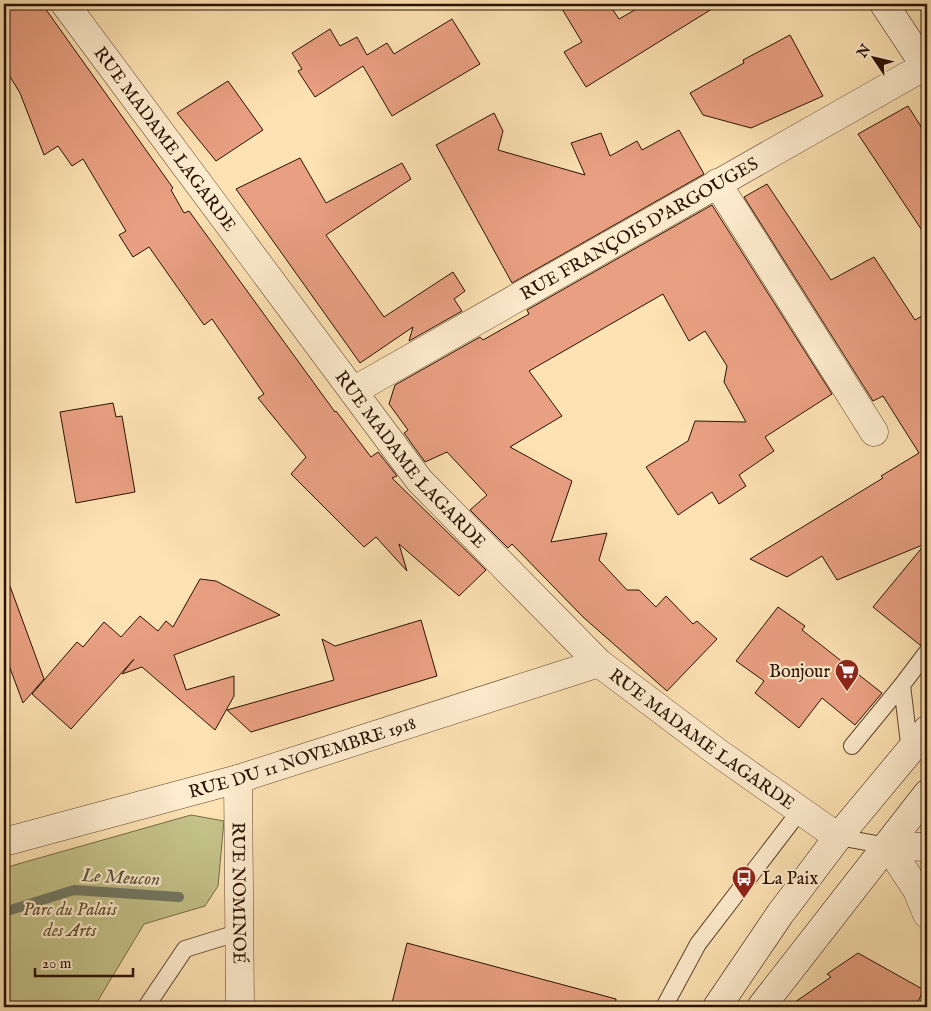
<svg xmlns="http://www.w3.org/2000/svg" width="931" height="1011" font-family="'IM FELL English',serif">
  <style>
    .green { fill: #c4c289; stroke: #776a45 }
    .lines { fill: none; stroke-linecap: round; stroke-linejoin: round }
    .stream { stroke: #717965; stroke-width: 10 }
    .building { fill: #e9a082; stroke: #2a1101 }
    .lane-casing { stroke: #5f452e; stroke-width: 18 }
    .street-casing { stroke: #5f452e; stroke-width: 29 }
    .secondary-casing { stroke: #2a1101; stroke-width: 29 }
    .lane { stroke: #feecce; stroke-width: 16 }
    .street { stroke: #feecce; stroke-width: 28 }
    .secondary { stroke: #feecce; stroke-width: 28 }
    .labels { text-anchor: middle; stroke-width: 4.5; stroke-linejoin: round; paint-order: stroke }
    .street-label { font-size: 18px; fill: #2a1101; stroke: #feecce }
    .poi-label { font-size: 18px; fill: #2a1101; stroke: #feecce; text-anchor: end }
    .park-label { font-size: 18px; font-style: italic; fill: #604f31; stroke: #feecce }
    .water-label { font-size: 19px; font-style: italic; fill: #534e3b; stroke: #feecce }
  </style>
  <rect width="100%" height="100%" fill="#fde2b3"/>
  <filter id="stains"><feTurbulence type="fractalNoise" baseFrequency=".004" numOctaves="4"/><feColorMatrix values="0 0 0 0 .2 0 0 0 0 .09 0 0 0 0 .02 0 0 0 .5 -.17"/></filter>
  <radialGradient id="worn" r=".72"><stop offset=".6" stop-color="#630" stop-opacity="0"/><stop offset="1" stop-color="#630" stop-opacity=".3"/></radialGradient>
  <path class="green" d="M191,815L224,821L218,886L205,906L144,924L94,1007H4V868Z"/>
  <g class="lines">
    <path class="stream" d="M4,912L74,890L179,897"/>
  </g>
  <path class="building" d="M4,4H42L173,188L171,190L184,213L189,211L335,412L336,411L371,457L378,452L397,476L392,478L486,570L459,596L399,544L407,571L376,537L364,547L291,474L306,457L258,398L264,394L212,319L204,325L149,247L133,257L119,235L126,231L83,159L72,166L58,146L44,155L20,93L4,67Z
    M559,4H609L619,19L645,4H720L586,87L564,52L582,42Z
    M452,19L480,64L392,116L363,66L315,97L298,71L302,69L292,53L330,29L340,46L357,37L367,55L387,43L394,54Z
    M790,35L823,96L751,128L703,115L690,93L744,63L743,60Z
    M228,81L263,130L216,161L177,113Z
    M908,106L927,136V238L858,134Z
    M494,113L503,131L498,150L585,175L571,143L601,133L610,156L637,141L642,150L679,130L704,174L512,283L436,145Z
    M300,158L326,203L402,163L411,179L326,235L384,317L453,272L465,291L454,299L462,311L409,341L413,327L360,363L236,189Z
    M767,184L831,280L874,257L915,320L927,313V642L920,645L873,607L925,544L837,580L822,556L787,577L750,559L883,478L881,476L919,453L883,396L873,401L744,197Z
    M712,205L832,394L765,437L774,451L739,475L746,486L719,504L712,492L678,515L646,467L688,441L695,421L746,422L724,382L727,366L705,331L689,341L663,294L529,371L562,416L510,447L572,481L551,542L607,533L599,560L627,590H639L656,607L666,596L693,624L697,621L717,639L667,691L583,617L512,544L508,548L470,510L487,495L447,452L425,462L404,433L408,430L389,404L395,385L480,337L483,340L529,314L527,310Z
    M113,403L116,417L122,416L135,492L76,503L60,412Z
    M4,578H7L44,679L23,703L4,652Z
    M200,579L216,581L280,615L174,655L186,690L234,676V696L215,730L142,667L122,674L134,659L71,729L32,694L77,642L83,647L104,622L121,637L140,616L158,631L166,621L173,627Z
    M778,607L805,626L802,630L882,693L855,725L822,698L799,728L755,693L764,681L736,661Z
    M421,620L437,676L251,732L227,710L334,680L322,639L335,646Z
    M407,943L616,999L615,1007H391Z
    M858,953L924,990L915,1007H788L831,977L827,974Z"/>
  <g class="lines">
    <defs>
      <path id="lane" d="M852,746L902,685
        M910,752L902,685L927,652
        M838,837L888,846
        M146,1007L185,949L240,932
        M664,1007L698,944L799,812"/>
      <g id="street">
        <path id="s1" d="M65,4L419,480L599,663L717,752L838,837"/>
        <path d="M717,183L874,432"/>
        <path id="s2" d="M353,391L925,66"/>
        <path id="s3" d="M238,779L240,1007"/>
        <path id="s4" d="M4,842L238,779L599,663"/>
        <path d="M888,846L917,890L927,914"/>
        <path d="M888,846L927,847"/>
      </g>
      <path id="secondary" d="M884,4L927,69
        M717,1007L780,914L838,837L927,730
        M761,1007L927,794"/>
    </defs>
    <use href="#lane" class="lane-casing"/>
    <use href="#street" class="street-casing"/>
    <use href="#secondary" class="secondary-casing"/>
    <use href="#lane" class="lane"/>
    <use href="#street" class="street"/>
    <use href="#secondary" class="secondary"/>
  </g>
  <defs>
    <symbol id="supermarket-pin" viewBox="-11 -11 22 30"><path d="M0 17L-7.5 6A9.5 9.5 0 1 1 7.5 6Z" fill="#8f2418" stroke="#feecce"/><path d="M-6-5.5h2.5l.6 2H6L4.5 2H-2.5L-4.4-4H-6ZM-1.5 3.2a1.3 1.3 0 1 0 .1 0ZM3 3.2a1.3 1.3 0 1 0 .1 0Z" fill="#fff"/></symbol>
    <symbol id="bus-pin" viewBox="-11 -11 22 30"><path d="M0 17L-7.5 6A9.5 9.5 0 1 1 7.5 6Z" fill="#8f2418" stroke="#feecce"/><path d="M-5-6H5V4H4V6H2V4H-2V6H-4V4H-5ZM-3.5-4V0h7V-4ZM-3.5 1.2v1.5H-2V1.2ZM2 1.2v1.5H3.5V1.2Z" fill="#fff"/></symbol>
  </defs>
  <g fill-rule="evenodd">
    <use href="#supermarket-pin" x="833" y="657" width="28" height="38"/>
    <use href="#bus-pin" x="730" y="864" width="28" height="38"/>
  </g>
  <g class="labels">
    <g class="street-label">
      <text dy="6" stroke="none"><textPath href="#s1" startOffset="168">RUE MADAME LAGARDE</textPath></text>
      <text dy="6" stroke="none"><textPath href="#s2" startOffset="329">RUE FRANÇOIS D'ARGOUGES</textPath></text>
      <text dy="6" stroke="none"><textPath href="#s1" startOffset="572">RUE MADAME LAGARDE</textPath></text>
      <text dy="6" stroke="none"><textPath href="#s1" startOffset="978">RUE MADAME LAGARDE</textPath></text>
      <text dy="6" stroke="none"><textPath href="#s4" startOffset="310">RUE DU 11 NOVEMBRE 1918</textPath></text>
      <text dy="6" stroke="none"><textPath href="#s3" startOffset="114">RUE NOMINOÉ</textPath></text>
    </g>
    <g class="poi-label">
      <text x="830" y="677">Bonjour</text>
      <text x="762" y="884" text-anchor="start">La Paix</text>
    </g>
    <g class="park-label">
      <text x="70" y="915">Parc du Palais<tspan x="70" dy="21">des Arts</tspan></text>
    </g>
    <g class="water-label">
      <text transform="translate(121 876) rotate(3)" y="7">Le Meucon</text>
    </g>
  </g>
  <rect width="931" height="1011" fill="none" stroke="#fde2b3" stroke-width="20"/>
  <rect x="5" y="5" width="921" height="1001" fill="none" stroke="#2a1101" stroke-width="2.5"/>
  <rect x="10" y="10" width="911" height="991" fill="none" stroke="#2a1101"/>
  <g transform="translate(874 58) rotate(305)" stroke="#feecce" stroke-width="4" paint-order="stroke">
  <path d="M0-4L9 19L0 12L-9 19Z" fill="#2a1101"/>
  <text y="-8" font-size="14" font-weight="bold" text-anchor="middle" fill="#2a1101">N</text>
  </g>
  <path d="M35 968v8h98v-8" fill="none" stroke="#2a1101" stroke-width="2.5"/>
  <text x="42" y="968" font-size="15" fill="#2a1101" stroke="#feecce" stroke-width="4" paint-order="stroke">20 m</text>
  <rect width="100%" height="100%" filter="url(#stains)"/>
  <rect width="100%" height="100%" fill="url(#worn)"/>
</svg>
